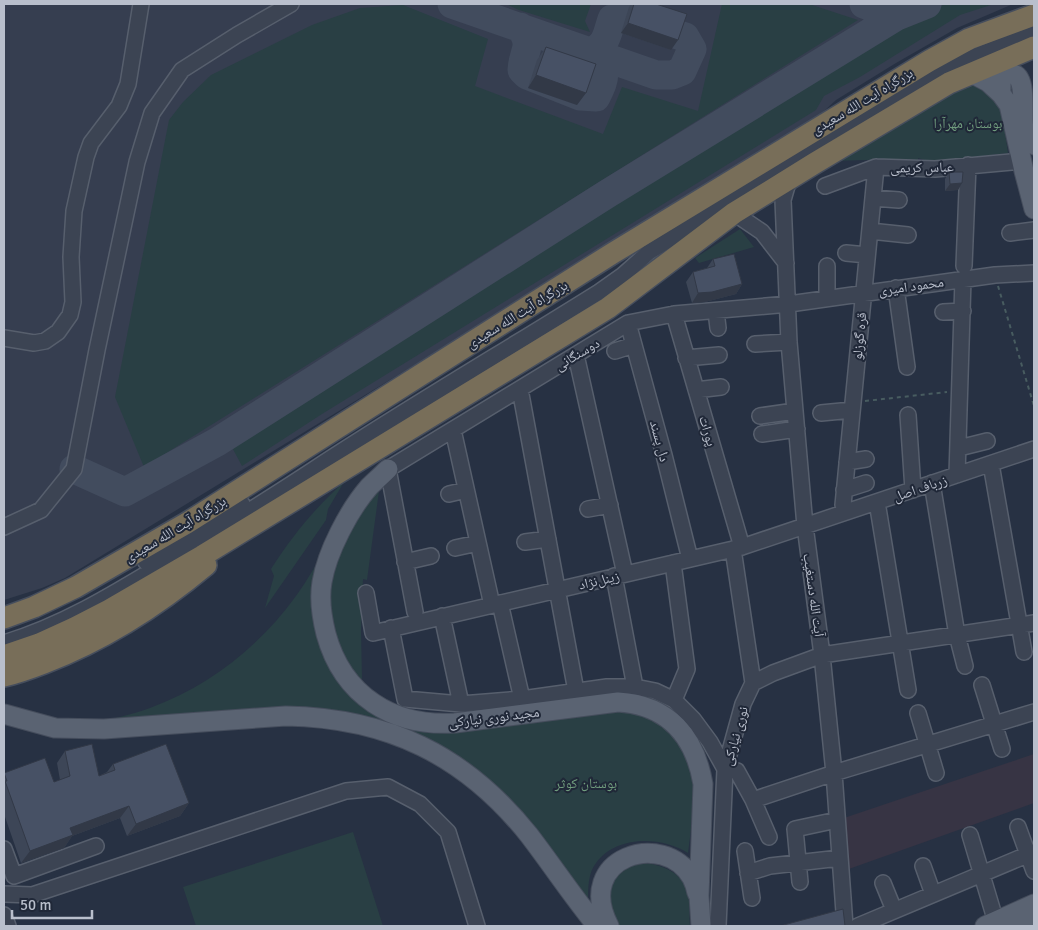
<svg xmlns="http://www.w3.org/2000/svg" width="1038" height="930" font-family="Signika,'Noto Naskh Arabic',sans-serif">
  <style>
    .medical { fill: #373444 }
    .airport { fill: #363e50 }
    .green { fill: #293f44 }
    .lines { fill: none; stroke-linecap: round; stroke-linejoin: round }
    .taxiway { stroke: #424c5e; stroke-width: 29 }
    .minor-casing { stroke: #575f6d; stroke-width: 18 }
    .major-casing { stroke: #454d5c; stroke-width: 21 }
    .highway-casing { stroke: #464e5d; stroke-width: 24 }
    .path { stroke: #485c60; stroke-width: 2; stroke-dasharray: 4 4; stroke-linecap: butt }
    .minor { stroke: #3c4453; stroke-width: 15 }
    .major { stroke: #5a6372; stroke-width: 19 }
    .highway { stroke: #786e59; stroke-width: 21 }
    .wall { fill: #3d4657 }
    .shaded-wall { fill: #323947 }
    .building { fill: #475165; stroke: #323947 }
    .labels { text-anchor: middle; stroke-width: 4; stroke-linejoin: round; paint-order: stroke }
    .street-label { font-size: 14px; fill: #b9bfcc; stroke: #202838 }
    .park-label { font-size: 14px; fill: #719d7e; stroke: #202838 }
  </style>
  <rect width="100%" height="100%" fill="#273143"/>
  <path class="medical" d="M1034,754V803L846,870L844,818Z"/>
  <path class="airport" d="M4,4H1013L957,28L896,63L836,100L810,124L65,578L42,588L4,600Z"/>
  <path class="green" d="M506,4H591L585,21L590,32L519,10Z
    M722,4H809L858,20L144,467L115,397L169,120L183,102L211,75L312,25L360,8L403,5L488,39L475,86L603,134L622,87L698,111Z
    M945,4H994L960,15L860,77L824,96L816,110L322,414L242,466L228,440L419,321L637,190L879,38Z
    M971,84L979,86L1001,105L1008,153L931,162L918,158V162H900L899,159L833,161L962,85Z
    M740,229L754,247L699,263L695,258Z
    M344,482L328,509L326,520L265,608L274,576L271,569C292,536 315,508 344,482Z
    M379,491L367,580L363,579L361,630L362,679L357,682L346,668L326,608L330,567L355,520Z
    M326,548L317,628L396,721L602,710L634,712L652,719L670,731L693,765L695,797L688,853C662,836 616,835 596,863C588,873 588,888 588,901L520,815L379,723L91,724C111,719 131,715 150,708C209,686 259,647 296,596C307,581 316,564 326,548Z
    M353,832L383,926H196L183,887Z
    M642,863C661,864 683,872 688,894C690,904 689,916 690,926H616L607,887C617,874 626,867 642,863Z"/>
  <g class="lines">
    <path class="taxiway" d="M452,4L656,75H672L682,71L692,49L685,37L622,18L612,19C607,34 607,45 591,52
      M864,4L897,16L927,4
      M520,27C534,47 523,50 522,70L527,75L580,96L596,97C607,75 607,71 591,52
      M74,469L125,492L217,442L607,194L897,16"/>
    <defs>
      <path id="minor" d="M793,176L787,186L783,200L789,342L805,526L822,655L834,773L845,926
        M825,186L876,167L935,169L1022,161
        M873,198L899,200
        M734,213L762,232L786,263
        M870,231L908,235
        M1010,233L1034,230
        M846,253L867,255
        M964,266L968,165
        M896,288L907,367
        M827,298V266
        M716,311L718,328
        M943,312L963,311
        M674,314L742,547
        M628,323L664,455L690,559
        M4,338L34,343L45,341L58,332L70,315L73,302L71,257L74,211L86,157L91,143L119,106L128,84L141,4
        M755,344L789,342
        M615,351L634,345
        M576,355L625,574
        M686,358L719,355
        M520,389L576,691
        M696,390L721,387
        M821,413L852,410
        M908,415L913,490
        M760,416L795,411
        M453,430L492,605
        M762,434L797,429
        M959,448L987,441
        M847,462L866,459
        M991,464L1024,652
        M957,475L963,279
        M932,483L957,635L965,666
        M844,490L866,483
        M449,494L466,490
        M877,502L908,690
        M843,505L876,167
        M588,509L610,505
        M4,527L41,510L74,469L97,350L137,162L152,113L182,70L237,35L291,4
        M525,542L548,539
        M455,548L478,543
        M733,549L753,683
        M146,562L242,504
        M405,562L431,556
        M673,563L687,669L674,700
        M614,576L635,687
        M366,593L373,633L742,547L1034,449
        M500,603L522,699
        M415,612L388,469L628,323L674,314L789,304L995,275L1034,273
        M442,616L461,704
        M391,628L405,699L461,704L522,699L607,687H635L655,691L674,700L693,719L710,742L725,769L737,771L753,800L769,837
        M4,643C61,626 112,595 163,564C214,533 266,501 316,468C409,407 505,351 599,292L623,275L649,252L859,121L957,64L1034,32
        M982,685L1002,749
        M918,713L936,773
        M753,800L834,773L1034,712
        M1018,827L1034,871
        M970,835L996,922
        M4,849L14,876L96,846
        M745,851L752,898
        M923,866L933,894
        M748,873L770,866L840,858
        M800,882L795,829L837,820
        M883,883L894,910
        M4,894L32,895L346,791L388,787L420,804L448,832L477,926
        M4,915L8,926
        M718,926L725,769L743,704L753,683L773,673L822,655L1034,623
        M858,926L1034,852"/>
      <path id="major" d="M971,73L988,82L1001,94L1009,105L1024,171L1034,209
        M1001,94C1001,86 999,72 1012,74C1028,75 1021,116 1024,128C1026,135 1030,140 1034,145
        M388,469C382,475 375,481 369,487C349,510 327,552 322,582C319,599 322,618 326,634C343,696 393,727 455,723L618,702C669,705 695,737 703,784L699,896L701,926
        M4,714L55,728L104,729L286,716C388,718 465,755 529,835C552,865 573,897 597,926
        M609,926C573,857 664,829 692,878C694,882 696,888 697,893
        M985,926L1034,904
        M1017,926L1034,919"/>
      <path id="highway" d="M4,618L34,607L76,587L187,523L613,253L929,61L969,39L1034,15
        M4,656L39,644L74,628L109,610L202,556L608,308L734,213L815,163L949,83L1034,47
        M4,676C18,673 31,668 44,663C104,640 157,606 206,565"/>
    </defs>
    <use href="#minor" class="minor-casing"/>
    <use href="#major" class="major-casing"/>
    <use href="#highway" class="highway-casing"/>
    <path class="path" d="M998,286L1034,406
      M865,401L947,392"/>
    <use href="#minor" class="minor"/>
    <use href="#major" class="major"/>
    <use href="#highway" class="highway"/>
  </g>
  <path class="wall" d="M632,4H656L671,50L621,33L629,7Z
    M546,47L577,105L528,88L537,60Z
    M949,172L962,183L958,190L945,191V179Z
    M713,259L742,284L736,294L705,302L692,303L686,282L693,272L707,268Z
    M65,751L99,776L107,772L113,764L189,803L180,816L127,836L120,818L72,836L64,848L21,863L4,814V773L54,782L60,780L57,763Z"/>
  <path class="shaded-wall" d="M628,23L678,40L671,50L621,33Z
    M536,75L586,93L577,105L528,88Z
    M962,183L958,190L945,191L950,184Z
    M742,284L736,294L705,302L692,303L698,293Z
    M189,803L180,816L127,836L136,824Z
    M129,806L120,818L72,836L64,848L21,863L30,851L70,828Z"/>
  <path class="building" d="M634,4H656L687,14L678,40L628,23Z
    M546,47L596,64L586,93L536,75Z
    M949,172H963L962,183L950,184Z
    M734,254L742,284L712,292L698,293L693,272L715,266L713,259Z
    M92,744L99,776L115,770L113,764L166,744L189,803L136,824L129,806L70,828L73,835L30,851L5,781H7L4,773L45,758L54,782L70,776L65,751Z
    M843,909L845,926H780Z"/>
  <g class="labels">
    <g class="street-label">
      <text transform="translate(862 101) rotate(-31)" y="5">بزرگراه آیت الله سعیدی</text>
      <text transform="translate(922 167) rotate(-1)" y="5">عباس کریمی</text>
      <text transform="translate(911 286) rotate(-8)" y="5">محمود امیری</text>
      <text transform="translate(517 314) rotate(-32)" y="5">بزرگراه آیت الله سعیدی</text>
      <text transform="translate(859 336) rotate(-84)" y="5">قره گوزلو</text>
      <text transform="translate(577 354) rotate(-31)" y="5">دوسنگانی</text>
      <text transform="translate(708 431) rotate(74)" y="5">پورات</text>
      <text transform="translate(660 441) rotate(75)" y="5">دل پسند</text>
      <text transform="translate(920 488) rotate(-19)" y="5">زرباف اصل</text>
      <text transform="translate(175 529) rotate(-31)" y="5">بزرگراه آیت الله سعیدی</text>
      <text transform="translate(599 580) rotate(-13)" y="5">زینل‌نژاد</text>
      <text transform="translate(814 595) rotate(82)" y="5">آیت الله دستغیب</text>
      <text transform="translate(494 717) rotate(-7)" y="5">مجید نوری نیارکی</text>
      <text transform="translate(735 736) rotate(-74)" y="5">نوری نیارکی</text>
    </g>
    <g class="park-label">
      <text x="968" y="128">بوستان مهرآرا</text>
      <text x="586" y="788">بوستان کوثر</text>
    </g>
  </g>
  <rect width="1038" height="930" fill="none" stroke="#b9bfcc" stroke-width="10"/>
  <path d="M12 910v8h80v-8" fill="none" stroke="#b9bfcc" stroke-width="2.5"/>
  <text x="20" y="910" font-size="15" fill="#b9bfcc" stroke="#202838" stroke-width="4" paint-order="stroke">50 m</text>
</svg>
